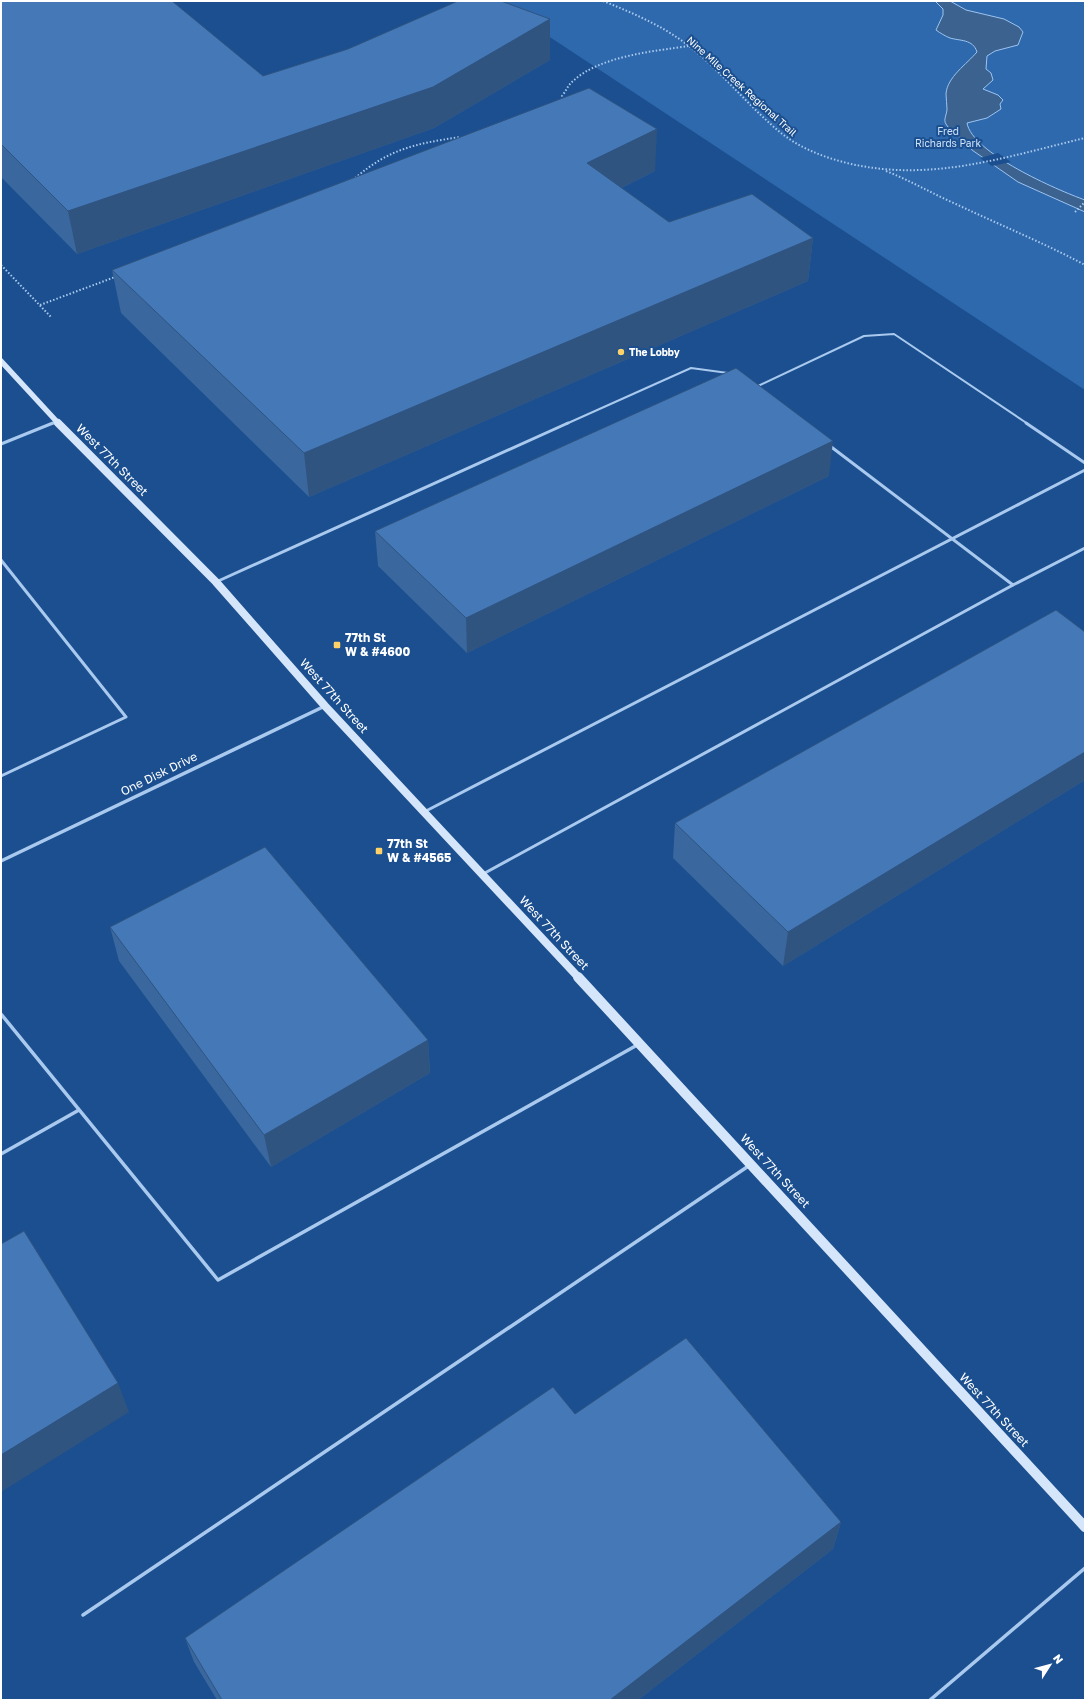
<svg xmlns="http://www.w3.org/2000/svg" width="1086" height="1701" font-family="'Golos Text',sans-serif">
  <style>
    .green { fill: #2e69ad }
    .water { fill: #3c6290; stroke: #9cc4f0 }
    .pier { fill: #1b4f8f }
    .lines { fill: none; stroke-linecap: round; stroke-linejoin: round }
    .path { stroke: #a9c9ee; stroke-width: 2; stroke-dasharray: 1.5 2; stroke-linecap: butt }
    .lane-far2 { stroke: #a9c9ee; stroke-width: 2 }
    .lane-far1 { stroke: #a9c9ee; stroke-width: 3 }
    .lane { stroke: #a9c9ee; stroke-width: 3.5 }
    .street { stroke: #a9c9ee; stroke-width: 3.5 }
    .secondary-far2 { stroke: #d6e6fa; stroke-width: 5.5 }
    .secondary-far1 { stroke: #d6e6fa; stroke-width: 8 }
    .secondary { stroke: #d6e6fa; stroke-width: 10 }
    .wall { fill: #3a679d }
    .shaded-wall { fill: #305480 }
    .building { fill: #4478b7; stroke: #305480 }
    .poi-dot { fill: #ffd166; stroke: #1b4f8f; stroke-width: 1.5 }
    .labels { text-anchor: middle; stroke-width: 4; stroke-linejoin: round; paint-order: stroke }
    .far-street-label { font-size: 10px; fill: #fff; stroke: #1b4f8f }
    .far-park-label { font-size: 10px; fill: #cfe3fa; stroke: #1b4f8f }
    .far-poi-label { font-size: 10px; font-weight: bold; fill: #fff; stroke: #1b4f8f; text-anchor: start }
    .street-label { font-size: 12px; fill: #fff; stroke: #1b4f8f }
    .poi-label { font-size: 12px; font-weight: bold; fill: #fff; stroke: #1b4f8f; text-anchor: start }
  </style>
  <rect width="100%" height="100%" fill="#1b4f8f"/>
  <path class="green" d="M495,1H1085V390Z"/>
  <path class="water" d="M935,1H950L966,10L1004,19L1019,27L1023,32L1018,45L995,51L987,56L986,69L991,73L993,80L983,89L998,95L1003,100L1000,104L1001,109L987,118L967,123C972,153 1057,190 1085,200V212L1018,182L972,150C966,139 951,134 946,124C943,120 947,114 947,109C947,104 946,99 946,94C947,77 967,64 977,52C973,39 960,41 950,38C945,36 940,33 936,30L943,15V9Z"/>
  <path class="pier" d="M998,153L1011,162L992,166L980,158Z"/>
  <g class="lines">
    <path class="path" d="M603,1C633,13 663,26 689,46C722,72 748,106 781,133C800,148 823,157 847,163C930,183 1005,157 1085,138
      M563,100L562,96C566,91 568,85 573,81C600,56 654,51 689,46
      M886,171C911,181 933,194 958,205C1000,225 1044,243 1085,265
      M355,178C391,148 415,144 460,137
      M1075,212L1085,202
      M1,265L52,318
      M40,305L115,277"/>
    <path class="lane-far2" d="M756,387L864,336L894,334L1028,424
      M51,424L57,422
      M566,424L691,368L728,373"/>
    <path class="lane-far1" d="M1026,423L1085,463
      M1,444L53,423
      M830,446L1013,585
      M1,560L126,717L1,776
      M216,582L568,423
      M424,812L1085,470
      M483,874L1013,585L1085,548"/>
    <path class="lane" d="M1,1014L218,1280L639,1044
      M1,1154L79,1110
      M83,1615L750,1165
      M930,1700L1085,1568"/>
    <path class="street" d="M1,861L325,706"/>
    <path class="secondary-far2" d="M1,361L59,424"/>
    <path class="secondary-far1" d="M58,423L216,582L325,706L579,978"/>
    <path class="secondary" d="M578,977L1085,1527"/>
  </g>
  <path class="wall" d="M1,1L263,76L550,60L434,128L77,254L1,177Z
    M655,171L621,188L669,222L813,238L808,281L309,497L121,313L112,270Z
    M829,476L467,653L378,566L375,531Z
    M1085,632V780L783,966L673,858L675,823Z
    M110,927L428,1040L430,1073L271,1167L119,961Z
    M575,1414L841,1522L833,1549L638,1700H217L194,1662L185,1638Z"/>
  <path class="shaded-wall" d="M550,19V60L434,128L77,254L68,211Z
    M657,129L655,171L586,205L587,163Z
    M813,238L808,281L309,497L304,453Z
    M833,441L829,476L467,653L466,618Z
    M1085,752V780L783,966L788,932Z
    M428,1040L430,1073L271,1167L264,1135Z
    M118,1383L129,1412L1,1492V1455Z
    M841,1522L833,1549L638,1700H610Z"/>
  <path class="building" d="M1,1H172L263,76L348,49L458,1H501L550,19L433,87L68,211L1,144Z
    M589,88L657,129L587,163L669,222L752,194L813,238L304,453L112,270Z
    M736,368L833,441L466,618L375,531Z
    M1056,610L1085,632V752L788,932L675,823Z
    M265,847L428,1040L264,1135L110,927Z
    M24,1231L118,1383L1,1455V1244Z
    M686,1338L841,1522L610,1700H222L185,1638L553,1387L575,1414Z"/>
  <g class="poi-dot">
    <circle cx="621" cy="352" r="4"/>
    <rect x="333" y="641" width="8" height="8" rx="2"/>
    <rect x="375" y="847" width="8" height="8" rx="2"/>
  </g>
  <g class="labels">
    <g class="far-street-label">
      <text transform="translate(742 86) rotate(42)" y="4">Nine Mile Creek Regional Trail</text>
    </g>
    <g class="far-park-label">
      <text x="948" y="135">Fred<tspan x="948" dy="12">Richards Park</tspan></text>
    </g>
    <g class="far-poi-label">
      <text x="629" y="356">The Lobby</text>
    </g>
    <g class="street-label">
      <text transform="translate(112 460) rotate(45)" y="4">West 77th Street</text>
      <text transform="translate(334 696) rotate(48)" y="4">West 77th Street</text>
      <text transform="translate(159 774) rotate(-26)" y="4">One Disk Drive</text>
      <text transform="translate(554 933) rotate(47)" y="4">West 77th Street</text>
      <text transform="translate(775 1171) rotate(47)" y="4">West 77th Street</text>
      <text transform="translate(994 1410) rotate(47)" y="4">West 77th Street</text>
    </g>
    <g class="poi-label">
      <text x="345" y="642">77th St<tspan x="345" dy="14">W &amp; #4600</tspan></text>
      <text x="387" y="848">77th St<tspan x="387" dy="14">W &amp; #4565</tspan></text>
    </g>
  </g>
  <rect width="1086" height="1701" fill="none" stroke="#ffffff" stroke-width="4"/>
  <g transform="translate(1050 1665) rotate(54)" stroke="#1b4f8f" stroke-width="3" paint-order="stroke">
  <path d="M0-3L7 15L0 10L-7 15Z" fill="#ffffff"/>
  <text y="-6" font-size="11" font-weight="bold" text-anchor="middle" fill="#ffffff">N</text>
  </g>
</svg>
